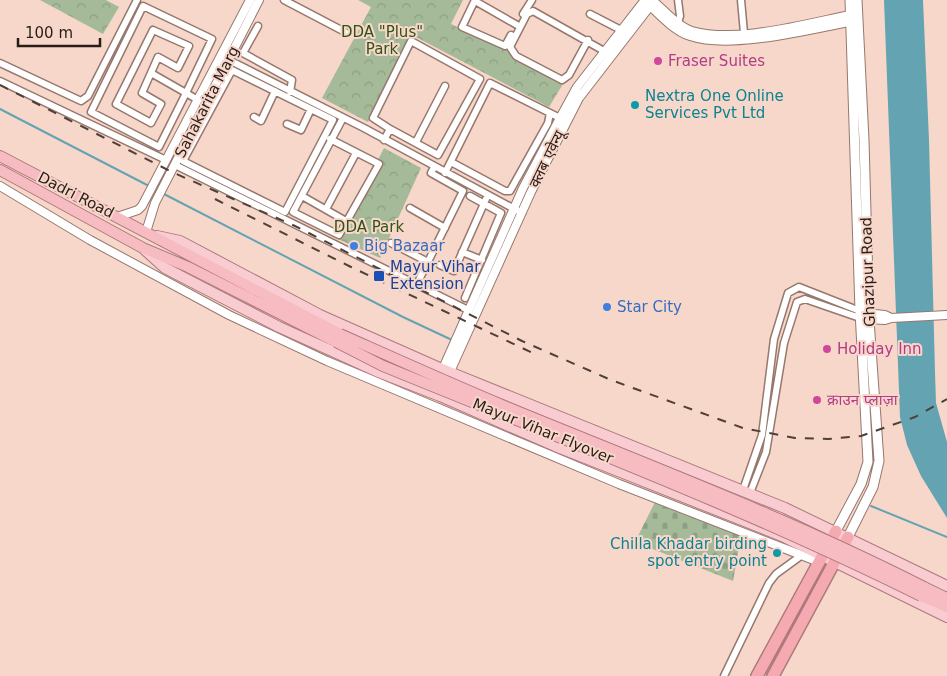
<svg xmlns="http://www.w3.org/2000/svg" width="947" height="676" font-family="'DejaVu Sans','Noto Sans Devanagari',sans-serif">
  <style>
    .cemetery { fill: url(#cemetery-stones) }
    .park { fill: url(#park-crowns) }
    .water { fill: #64a4b2 }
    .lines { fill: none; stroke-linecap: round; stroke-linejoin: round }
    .stream { stroke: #64a4b2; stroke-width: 2 }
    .minor-casing { stroke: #96786d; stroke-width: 9 }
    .tertiary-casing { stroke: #96786d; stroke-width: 10 }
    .secondary-casing { stroke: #96786d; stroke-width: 11 }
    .primary-casing { stroke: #ad797c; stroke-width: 12 }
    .trunk-casing { stroke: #ad797c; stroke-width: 12 }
    .motorway-casing { stroke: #ad797c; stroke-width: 14 }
    .minor { stroke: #fff; stroke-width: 6 }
    .tertiary { stroke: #fff; stroke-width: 8 }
    .secondary { stroke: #fff; stroke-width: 9 }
    .primary { stroke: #f9ccd1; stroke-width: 10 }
    .trunk { stroke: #f7bbc2; stroke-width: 10 }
    .motorway { stroke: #f5aab2; stroke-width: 11 }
    .rail { stroke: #4e3f39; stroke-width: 2; stroke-dasharray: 9 9; stroke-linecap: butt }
    .trunk-bridge-casing { stroke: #ad797c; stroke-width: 12; stroke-linecap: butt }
    .trunk-bridge { stroke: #f7bbc2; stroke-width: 10 }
    .hotel-dot { fill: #d1479c; stroke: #f8d7cb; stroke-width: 2 }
    .culture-dot { fill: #0f9aa8; stroke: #f8d7cb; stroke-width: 2 }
    .shop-dot { fill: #3f7fe0; stroke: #f8d7cb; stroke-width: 2 }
    .transit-dot { fill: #1a4fb4; stroke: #f8d7cb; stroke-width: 2 }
    .labels { text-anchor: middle; stroke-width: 4; stroke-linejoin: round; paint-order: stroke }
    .park-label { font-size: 15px; fill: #305314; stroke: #f8d7cb }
    .hotel-label { font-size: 15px; fill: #b23c85; stroke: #f8d7cb; text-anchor: start }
    .culture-label { font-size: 15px; fill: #0d838f; stroke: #f8d7cb; text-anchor: start }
    .street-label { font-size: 15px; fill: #281d18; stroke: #f8d7cb }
    .shop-label { font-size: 15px; fill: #366cbe; stroke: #f8d7cb; text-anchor: start }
    .transit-label { font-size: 15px; fill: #164399; stroke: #f8d7cb; text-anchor: start }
  </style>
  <defs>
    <pattern id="cemetery-stones" width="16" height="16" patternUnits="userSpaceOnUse" patternTransform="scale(1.25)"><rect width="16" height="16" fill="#a5ba99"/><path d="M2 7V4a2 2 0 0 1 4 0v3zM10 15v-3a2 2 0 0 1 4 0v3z" fill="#8e9f83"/></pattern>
    <pattern id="park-crowns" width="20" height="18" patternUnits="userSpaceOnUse" patternTransform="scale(1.25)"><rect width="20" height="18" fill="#a5ba99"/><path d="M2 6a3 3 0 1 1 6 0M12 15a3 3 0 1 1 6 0" fill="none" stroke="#8e9f83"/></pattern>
  </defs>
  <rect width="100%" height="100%" fill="#f8d7cb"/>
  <path class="cemetery" d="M656,500L741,536L733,581L635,542Z"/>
  <path class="park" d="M40,0H106L119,7L103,34Z
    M358,0H463L451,24L566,79L549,107L414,36L368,122L322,98L371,7Z
    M384,148L421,168L380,258L338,239Z"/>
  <path class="water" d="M884,0H923L929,140L935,372L936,403L947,442V518L921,476L907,445L900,417Z"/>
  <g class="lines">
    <path class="stream" d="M0,109L149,186
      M162,193L403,317L452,340
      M871,506L947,537"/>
    <defs>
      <path id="minor" d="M284,0L345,32
        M475,0L462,27L505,46L511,35
        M741,0L744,33
        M475,1L517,25
        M523,14L532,0
        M590,14L621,30
        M678,23L680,16L678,0
        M258,26L243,53L292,80L290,92
        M153,30L189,46L178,68L158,57L142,93L161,104L151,123L116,104Z
        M588,40L569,75L562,80L516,56L510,47L527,14L533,11L604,51
        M221,56L364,128L522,213
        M0,63L81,101L88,96L137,0
        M232,70L333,120L285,212L183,161Z
        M151,73L186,93L212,39L143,6L91,112L159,147L186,93L198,100
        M0,81L166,160
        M254,117L261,121L275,91
        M287,124L301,130L311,109
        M330,139L379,164L339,235L293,212L343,118
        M384,140L390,129L373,118L411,41L480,79L438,155L390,129
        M416,142L445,86
        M451,162L505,191H510L548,123L550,113
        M175,165L468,310
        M445,173L490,83L560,118
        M302,196L346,221
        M410,208L445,228
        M326,209L356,153
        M391,243L428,262
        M462,252L482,260
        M440,265L454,271L486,199
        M417,284L463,191L431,173L434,167
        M465,298L501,213L470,196
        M743,490L762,435L774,339L788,293L799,287L860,311
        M750,493L766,452L784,343L797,302L805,299L860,318
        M724,676L769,583L776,574L802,555"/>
      <path id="tertiary" d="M652,0C664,10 677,26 692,31C738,44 808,23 855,14
        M647,3C659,14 674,31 690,36C732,50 810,29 854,21
        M0,186L90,240L229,315L327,361L619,484L819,562
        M117,217L138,210L142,206L250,0
        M146,232L155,203L259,0
        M864,313L885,315L891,318
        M865,319L885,320L891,318L947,315
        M441,373L523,188L560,118L577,87L645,0
        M448,376L531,192L579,98L654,1"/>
      <path id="secondary" d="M836,531L861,484L868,462L860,311L850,0
        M848,537L873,487L879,461L869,320L864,140L857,0"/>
      <path id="primary" d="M157,236L180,241L320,315L442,369L785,508L947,586
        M145,250L165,268L279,327L376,371L440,396L555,446L782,536L947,617"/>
      <path id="trunk" d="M0,156L340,334
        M0,170L143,248L188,267L336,342
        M924,587L947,598
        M921,596L947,607"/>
      <path id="motorway" d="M757,676L836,531
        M773,676L848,537"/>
    </defs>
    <use href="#minor" class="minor-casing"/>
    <use href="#tertiary" class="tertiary-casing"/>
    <use href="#secondary" class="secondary-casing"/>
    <use href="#primary" class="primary-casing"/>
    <use href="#trunk" class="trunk-casing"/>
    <use href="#motorway" class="motorway-casing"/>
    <use href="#minor" class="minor"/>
    <use href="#tertiary" class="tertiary"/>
    <use href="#secondary" class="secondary"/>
    <use href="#primary" class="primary"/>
    <use href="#trunk" class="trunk"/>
    <use href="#motorway" class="motorway"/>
    <path class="rail" d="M0,85L174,173L295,226L522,341L611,380L743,428L795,438L828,439L861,436L915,417L947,399
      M215,199L351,267L537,355"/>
    <defs>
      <path id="trunk-bridge" d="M340,334C403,362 467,391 531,417C664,471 796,522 924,587
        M336,342L383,366C564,440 746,509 921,596"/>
    </defs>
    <use href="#trunk-bridge" class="trunk-bridge-casing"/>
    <use href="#trunk-bridge" class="trunk-bridge"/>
  </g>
  <g class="hotel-dot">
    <circle cx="658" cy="61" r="5"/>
    <circle cx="827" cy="349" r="5"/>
    <circle cx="817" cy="400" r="5"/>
  </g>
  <g class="culture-dot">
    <circle cx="635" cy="105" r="5"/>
    <circle cx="777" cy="553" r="5"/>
  </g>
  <g class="shop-dot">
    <circle cx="354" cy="246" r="5"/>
    <circle cx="607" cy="307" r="5"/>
  </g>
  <rect class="transit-dot" x="373" y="270" width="12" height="12" rx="2.5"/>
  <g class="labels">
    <g class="park-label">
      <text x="382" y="37">DDA "Plus"<tspan x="382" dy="17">Park</tspan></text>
      <text x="369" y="232">DDA Park</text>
    </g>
    <g class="hotel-label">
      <text x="668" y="66">Fraser Suites</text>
      <text x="837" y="354">Holiday Inn</text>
      <text x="827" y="405">क्राउन प्लाज़ा</text>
    </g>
    <g class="culture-label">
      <text x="645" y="101">Nextra One Online<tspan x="645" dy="17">Services Pvt Ltd</tspan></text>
      <text x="767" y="549" text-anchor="end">Chilla Khadar birding<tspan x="767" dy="17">spot entry point</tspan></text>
    </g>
    <g class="street-label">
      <text transform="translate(207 102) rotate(-63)" y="5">Sahakarita Marg</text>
      <text transform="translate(547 159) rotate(-64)" y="5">क्लब एवेन्यू</text>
      <text transform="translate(76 195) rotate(27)" y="5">Dadri Road</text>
      <text transform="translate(868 272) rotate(-92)" y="5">Ghazipur Road</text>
      <text transform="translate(543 431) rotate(22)" y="5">Mayur Vihar Flyover</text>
    </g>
    <g class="shop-label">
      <text x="364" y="251">Big Bazaar</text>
      <text x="617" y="312">Star City</text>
    </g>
    <g class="transit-label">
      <text x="390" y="272">Mayur Vihar<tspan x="390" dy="17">Extension</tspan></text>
    </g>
  </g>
  <path d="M18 38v8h82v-8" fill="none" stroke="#281d18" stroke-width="2.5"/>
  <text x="25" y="38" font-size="15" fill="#281d18" stroke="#f8d7cb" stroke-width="4" paint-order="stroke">100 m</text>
</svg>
